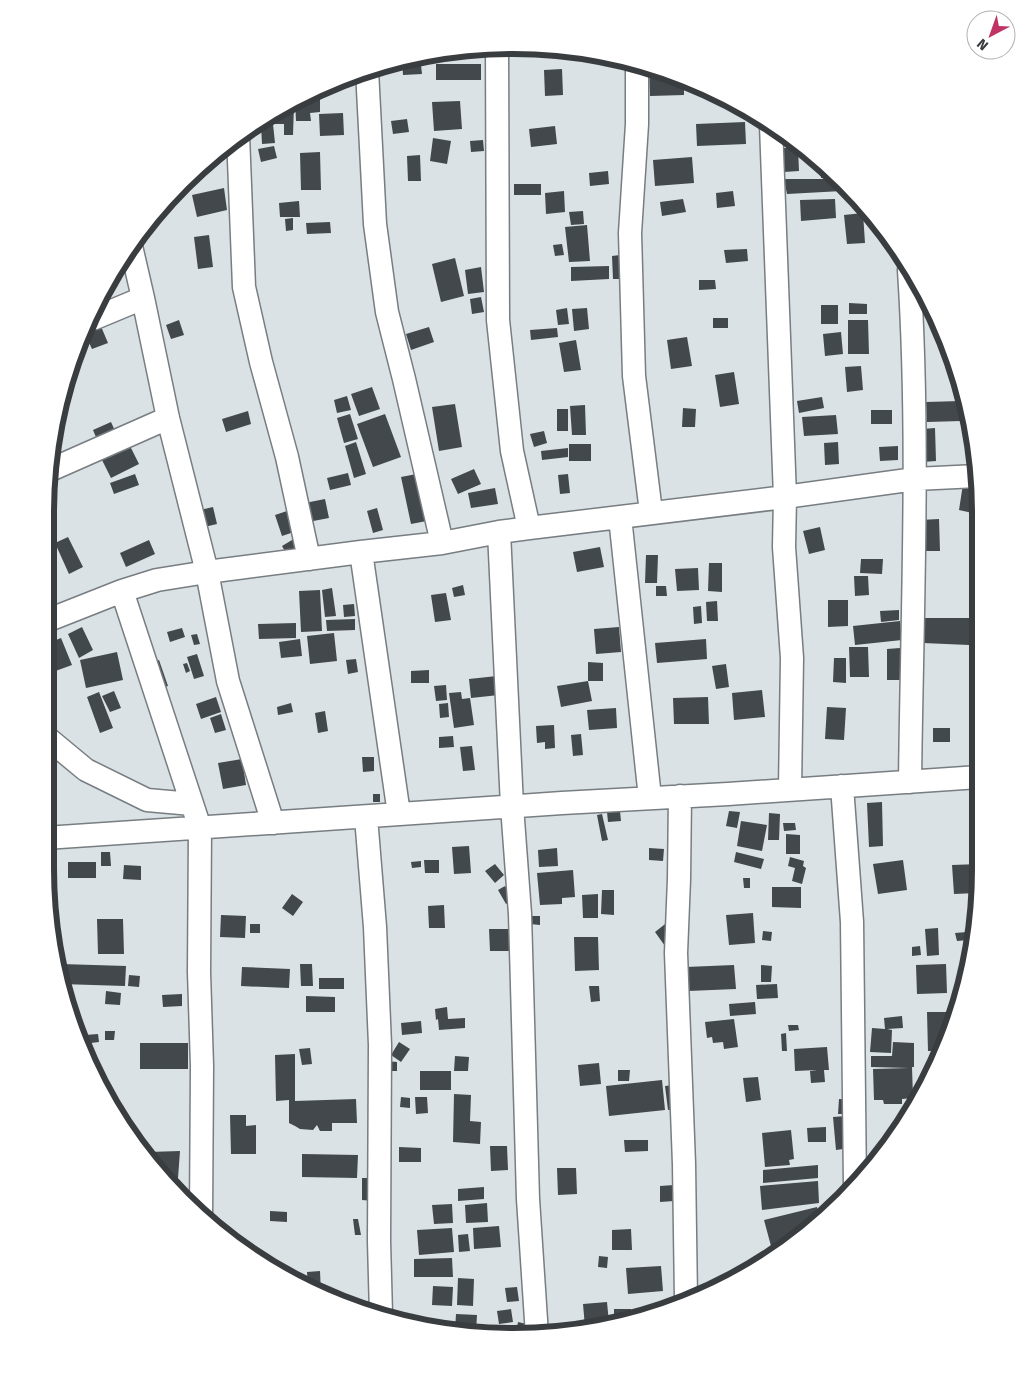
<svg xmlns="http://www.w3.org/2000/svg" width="1026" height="1382" font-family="'Fira Sans',sans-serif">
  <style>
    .building { fill: #42484b }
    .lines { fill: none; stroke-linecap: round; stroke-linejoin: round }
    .minor-casing { stroke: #777d81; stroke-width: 25 }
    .minor { stroke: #fff; stroke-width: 22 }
    .rim { fill: none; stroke: #3a3d3f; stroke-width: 6 }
  </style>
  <rect width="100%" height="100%" fill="#dae2e6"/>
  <path class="building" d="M420,56L422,74L403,75L402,59Z
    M436,64H481V80H436Z
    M562,69L563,95L545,96L544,70Z
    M649,69L664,70L684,79V95L650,96Z
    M698,85L702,87L719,95L698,96Z
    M320,99V112L310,113L311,121H296L295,100Z
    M460,101L462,129L434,131L432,102Z
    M287,105H294L293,135H284V124H274V113Z
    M343,113L344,135L320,136L319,114Z
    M407,119L409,132L393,134L391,121Z
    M745,122L746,144L697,146L696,124Z
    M273,124L275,143L262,144L261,125Z
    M555,126L557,144L531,147L529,129Z
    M783,134L801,147L783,146Z
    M433,138L451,141L447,164L430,161Z
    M483,140L484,151L471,152L470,141Z
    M274,146L277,158L261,162L258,149Z
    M783,148H798L799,171L784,172Z
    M320,152L321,190H301L300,153Z
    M420,155L421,181H408L407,156Z
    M692,157L694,183L655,186L653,160Z
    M821,161H822L837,177L821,178Z
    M608,171L609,184L590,186L589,173Z
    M784,179H839L840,181L842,191L787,194Z
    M514,184H541V195H514Z
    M224,188L227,210L197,217L192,195Z
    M564,191L565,212L546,214L545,193Z
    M733,191L735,206L717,208L716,193Z
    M683,199L686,212L662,216L660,202Z
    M835,199L836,218L801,221L800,200Z
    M299,201L300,217H280L279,203Z
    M583,211L584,224L571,225L569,212Z
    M863,213L865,243L847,244L844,215Z
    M293,218V230L286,231L285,219Z
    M330,222L331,233L307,234L306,223Z
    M587,225L590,261L569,262L565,227Z
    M209,235L213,267L198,269L194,237Z
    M562,244L564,255L555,256L553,245Z
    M747,249L748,261L726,263L724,250Z
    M620,255L622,279H613L612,256Z
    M455,258L464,296L441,302L432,264Z
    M609,266V279L571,281V267Z
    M481,267L484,292L468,294L465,270Z
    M699,280H715L716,289L699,290Z
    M481,297L484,312L472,314L470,299Z
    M849,303L867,304V314H849Z
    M821,305H838V324H821Z
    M567,308L569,324L558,325L556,310Z
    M587,308L589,329L574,331L572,309Z
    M713,318H728V328H713Z
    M179,320L184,335L171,339L166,325Z
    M848,320H868L869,354H848Z
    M100,324L108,343L92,349L86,336L90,328Z
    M429,327L434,342L411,350L406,334Z
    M557,328L558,337L531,340L530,330Z
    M841,332L843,354L825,356L823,334Z
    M687,337L692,366L671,369L667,340Z
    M576,340L581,370L564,372L559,343Z
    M861,366L863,390L847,392L845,367Z
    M955,371L961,391L954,390Z
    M734,372L739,404L720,407L715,375Z
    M372,387L380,409L359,416L351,394Z
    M347,396L351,410L337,413L334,400Z
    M822,397L824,408L799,413L797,401Z
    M961,401V421L927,422L926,402Z
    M455,404L462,447L439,451L432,407Z
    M585,405L586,435H572L570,406Z
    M683,408L696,409L695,427H682Z
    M557,409H568V431H557Z
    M871,410H892V424H871Z
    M248,411L251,424L226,432L222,419Z
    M350,414L358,439L344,443L337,418Z
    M385,414L401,457L373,467L357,424Z
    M836,415L838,434L804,436L802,417Z
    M111,422L116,433L98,442L93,430Z
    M935,428L936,461L923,462L922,429Z
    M544,431L547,443L534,447L530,434Z
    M356,442L366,474L354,478L345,446Z
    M838,442L839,464L825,465L824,443Z
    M129,444L139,464L111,478L101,458Z
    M569,444H591V461H569Z
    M898,446V460L880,461L879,447Z
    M568,448V457L542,460L541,451Z
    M474,469L481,484L458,494L451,479Z
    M427,472L437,519L411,524L401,477Z
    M348,473L351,485L330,490L327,478Z
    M135,474L139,485L114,494L110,483Z
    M568,474L570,493L560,494L558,475Z
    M963,484L977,487V514L959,510Z
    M495,488L498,504L471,508L468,493Z
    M325,499L329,518L308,522L305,503Z
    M213,507L217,524L200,528L196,511Z
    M377,508L383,530L373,533L367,511Z
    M46,510L53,524L46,527Z
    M287,511L294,532L282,536L275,515Z
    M939,519L940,551H921L920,520Z
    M820,527L825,550L809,554L803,531Z
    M68,537L83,567L69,574L55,543Z
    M297,537L307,556L292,564L282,546Z
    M149,540L155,554L126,567L120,553Z
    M600,547L604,567L577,572L573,552Z
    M646,555H658L657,583H645Z
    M861,559H883L882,574L860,573Z
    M709,563H722V592L708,591Z
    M698,568L699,590L677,591L675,569Z
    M854,576H868L869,595L855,596Z
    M463,585L465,595L454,597L452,588Z
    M656,586H666L667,596H656Z
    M332,588L336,616L325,617L322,590Z
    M320,590L322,631L301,632L299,591Z
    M446,593L451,620L435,622L431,595Z
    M828,600H848V626L828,627Z
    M717,601L718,621H707L706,602Z
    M354,604L355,616L344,617L343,605Z
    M701,606L702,623L694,624L693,607Z
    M899,610V620L881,622L880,611Z
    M924,618H969V645L923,643Z
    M355,619V630L327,631L326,620Z
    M900,621L902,640L855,645L853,626Z
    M296,623V638L259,639L258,624Z
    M82,627L93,650L79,658L68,634Z
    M619,627L621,652L596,654L594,629Z
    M182,628L185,637L170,642L167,632Z
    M334,633L337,661L310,664L307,636Z
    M197,634L200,644L194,645L191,635Z
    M978,637V658H975L974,638Z
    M61,638L72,665L50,673L46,661V644Z
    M300,639L302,656L281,658L279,642Z
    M706,639L707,659L657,663L655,643Z
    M849,647H868L869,677H850Z
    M900,648L901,680H887V649Z
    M117,652L123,680L86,688L80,660Z
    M197,654L204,676L194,679L187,657Z
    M834,658H846V683L833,682Z
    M356,659L358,672L348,674L346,660Z
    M159,660L168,686L156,690L147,664Z
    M588,662L603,663V681H588Z
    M187,663L190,671L186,673L183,664Z
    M726,664L729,687L716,689L712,666Z
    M429,670V683H411V671Z
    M497,676L499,695L471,698L469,679Z
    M588,681L592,701L561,707L557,686Z
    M975,684H979V718H976Z
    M446,685L447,700L436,701L434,686Z
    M762,690L765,717L734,720L732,693Z
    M114,691L121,708L110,712L102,696Z
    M99,692L113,728L100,733L87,697Z
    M461,692L462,699L470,698L474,725L454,728L449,693Z
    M216,697L221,712L201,719L196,704Z
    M708,697L709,724H674L673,698Z
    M291,703L293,712L278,715L277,707Z
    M448,703L449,717L440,718L439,704Z
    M827,707L846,708L844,740L825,739Z
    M616,708L617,728L589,730L587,710Z
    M325,711L328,731L318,733L315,713Z
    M221,714L226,730L215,733L210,718Z
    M554,725L555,748L545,749V742L537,743L536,726Z
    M933,728H950V742H933Z
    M581,734L583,755L573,756L571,735Z
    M453,736L454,747L439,748V737Z
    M472,746L475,770L463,771L460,747Z
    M362,757H374V771L363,772Z
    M242,759L246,785L223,789L218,763Z
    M373,794H380V802H373Z
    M882,802L883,846L869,847L867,803Z
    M620,811L621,821L608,822L607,812Z
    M729,811L740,812L737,828L726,826Z
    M769,813L780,814L779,840H768Z
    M602,814L608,840L602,841L597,815Z
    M741,821L767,825L762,851L737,846Z
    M783,823H795L796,830L784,831Z
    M786,834L800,835V854H786Z
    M469,846L471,873L454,874L452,847Z
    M557,848L558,866L539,867L538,850Z
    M649,848L664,849L663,861L649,860Z
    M101,852H110L111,866H101Z
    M736,852L764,859L761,869L734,862Z
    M790,857L804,861L803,866L806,868L802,884L792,881L795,868L788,866Z
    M424,860H439V873H425Z
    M903,860L907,890L878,894L873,864Z
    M421,861V867L412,868L411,862Z
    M68,862H96V878H68Z
    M495,864L504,875L495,883L485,871Z
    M980,864V882L977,883V893L954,894L952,865Z
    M124,865L141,866V880L123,879Z
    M573,870L575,897L562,898V904L540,905L537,873Z
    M743,878H750V888H744Z
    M505,886L513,900L506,904L498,890Z
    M772,887H801V908L772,907Z
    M602,890H614V915L601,914Z
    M292,894L303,902L293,916L282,908Z
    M598,894V918H583L582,895Z
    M444,905L445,928H429L428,906Z
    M753,913L755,943L729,945L726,915Z
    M221,915L246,916L245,938L220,937Z
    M531,916H540V925L530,924Z
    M97,919H123L124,954H98Z
    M669,921L679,935L665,946L655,932Z
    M250,924H260V933H250Z
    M974,926L972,938H968V927Z
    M938,928L939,955L927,956L925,929Z
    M489,929H509V951H490Z
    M763,931L772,932L771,941L762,940Z
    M967,932L968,940L957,941L955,933Z
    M574,937H598L599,970L575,971Z
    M920,946L921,955L912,956V947Z
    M61,964L126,966L125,986L61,984Z
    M300,964H312L313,986H301Z
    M946,964L947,993L917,994L916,965Z
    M734,965L736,989L688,991L686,967Z
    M761,965L772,966L771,982H761Z
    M242,967L290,969L289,988L241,986Z
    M129,975L140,976L139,987L128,986Z
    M319,978H344V989H319Z
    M777,984L778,998L757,999L756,985Z
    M589,986H599L600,1001L591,1002Z
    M106,991L121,993L120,1005L105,1004Z
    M182,994V1006L163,1007L162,995Z
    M306,996L335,997V1012H306Z
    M755,1002L756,1014L730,1016L729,1004Z
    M447,1007L448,1019L465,1018V1028L439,1030L438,1019L436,1020L435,1009Z
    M927,1012H957L956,1019L942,1051H928Z
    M902,1016L903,1028L887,1029L892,1030L891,1053L870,1052L872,1028L885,1029L884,1018Z
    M734,1019L738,1047L724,1049L723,1042L713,1043L712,1037L707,1038L705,1022Z
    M421,1021L422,1033L402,1035L401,1023Z
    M788,1025H798L799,1030L789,1031Z
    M105,1031H115L114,1040H105Z
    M79,1033H85V1035L98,1034L99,1042L83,1044Z
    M786,1033L787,1051H782L781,1034Z
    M399,1042L410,1049L401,1062L391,1055Z
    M893,1042L914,1043V1067H912L913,1098L902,1099V1104H884L883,1100H874L873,1069L909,1068L871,1067V1056H892Z
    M140,1043H188V1069H140Z
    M827,1047L829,1070H824L825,1082L811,1083L810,1071L817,1070L795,1071L794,1049Z
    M310,1048L312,1064L302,1065L299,1049Z
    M295,1054V1101L356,1099L357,1123H332V1131H320L317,1125L313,1130L300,1129L295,1126L289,1123V1100L276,1101L275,1055Z
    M455,1056L469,1057L468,1071H454Z
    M386,1061L397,1062V1071H386Z
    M599,1063L601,1084L580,1086L578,1065Z
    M618,1070H630L629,1081H618Z
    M420,1071H451V1090H420Z
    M758,1077L761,1100L746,1102L743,1078Z
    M662,1080L665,1110L609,1116L606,1086Z
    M674,1085L677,1109L668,1110L665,1086Z
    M454,1094L471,1095L470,1121L481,1122L480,1144L453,1142Z
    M401,1097L410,1098V1108L400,1107Z
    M415,1097H427L428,1113L416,1114Z
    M839,1099L856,1100V1114H838Z
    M114,1110H121V1120L116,1114Z
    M230,1115H246V1126L256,1125V1154H231Z
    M847,1116L850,1148L836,1150L833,1117Z
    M902,1125L893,1138L892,1126Z
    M826,1127V1142H808L807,1128Z
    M791,1130L794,1159L789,1160L790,1165L765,1167L762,1133Z
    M624,1140H648V1151L625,1152Z
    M490,1146H507L508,1170L491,1171Z
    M399,1147L421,1148V1162H399Z
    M180,1151L178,1178H169L148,1152Z
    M302,1154L358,1155L357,1178L302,1177Z
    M818,1165V1178L763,1183V1170Z
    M557,1168H576L577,1194L558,1195Z
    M362,1178H375L374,1201L362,1200Z
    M818,1181L819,1203L762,1210L760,1186Z
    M674,1185V1201L660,1202V1186Z
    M484,1187V1199L458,1201V1189Z
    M487,1203L488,1222L466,1223L465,1205Z
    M452,1204L453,1223L434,1224L432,1205Z
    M817,1207L820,1219L799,1239L771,1246L764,1220Z
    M270,1211L287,1212V1222L270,1221Z
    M353,1219H358L361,1235H355Z
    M499,1226L501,1247L474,1249L473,1228Z
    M452,1228L454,1252L419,1255L417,1230Z
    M631,1229L632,1250H612V1230Z
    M468,1234L470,1251L459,1252L458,1235Z
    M599,1256L608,1257L607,1268L598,1267Z
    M452,1258L453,1277H414V1259Z
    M661,1266L663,1291L628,1294L626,1268Z
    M320,1271L321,1294L308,1289L307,1272Z
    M458,1278L474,1279L473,1306L457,1305Z
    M433,1286L453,1287L452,1306L432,1305Z
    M517,1287L519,1301L507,1302L505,1288Z
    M607,1302L609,1323L585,1327L583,1304Z
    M511,1309L513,1322L499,1324L497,1311Z
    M614,1309H631V1319L614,1322Z
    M456,1314L477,1315L476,1332L455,1330Z
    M518,1322L527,1324L524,1335L516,1334Z
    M412,1324L426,1325V1328H421Z"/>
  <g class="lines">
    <defs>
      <path id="minor" d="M497,46L498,320L512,451L529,528
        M637,64V124L630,233L634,376L651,512
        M367,70L375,224L387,312L404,379L442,543
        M771,125L785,497L784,547L792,658L790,789
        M238,135L244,287L261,362L287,457L309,559
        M131,246L143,298L168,418L207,572L228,681L273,823
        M909,270C920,440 912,611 910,782
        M95,318L143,298
        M48,471L168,418
        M620,517L650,798
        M499,532L512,806L520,914L528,1199L537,1335
        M361,552L399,814
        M122,591L200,828L199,972L202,1066L201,1217
        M46,621L122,591L157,580L207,572L361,552L442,543L499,532L529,528L785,497L915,479L977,476
        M45,736L86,770L147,800L192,804
        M842,786L852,922L855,1186
        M680,796L679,879L676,953L684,1164L686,1300
        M366,817L375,927L380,1045L379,1241L381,1314
        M45,838L562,803L728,794L979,777"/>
    </defs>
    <use href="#minor" class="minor-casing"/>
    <use href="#minor" class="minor"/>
  </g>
  <path d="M0 0H1026V1382H0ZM513 54H513A459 459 0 0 1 972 513V869A459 459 0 0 1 513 1328H513A459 459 0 0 1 54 869V513A459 459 0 0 1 513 54Z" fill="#fff" fill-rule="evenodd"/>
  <path class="rim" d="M513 54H513A459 459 0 0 1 972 513V869A459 459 0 0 1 513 1328H513A459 459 0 0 1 54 869V513A459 459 0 0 1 513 54Z"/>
  <g transform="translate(991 35) rotate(221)"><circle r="24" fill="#ffffff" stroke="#b0b1b2"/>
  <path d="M0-4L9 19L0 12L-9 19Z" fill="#c03365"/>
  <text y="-8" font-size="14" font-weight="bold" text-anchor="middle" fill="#3a3d3f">N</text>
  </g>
</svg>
